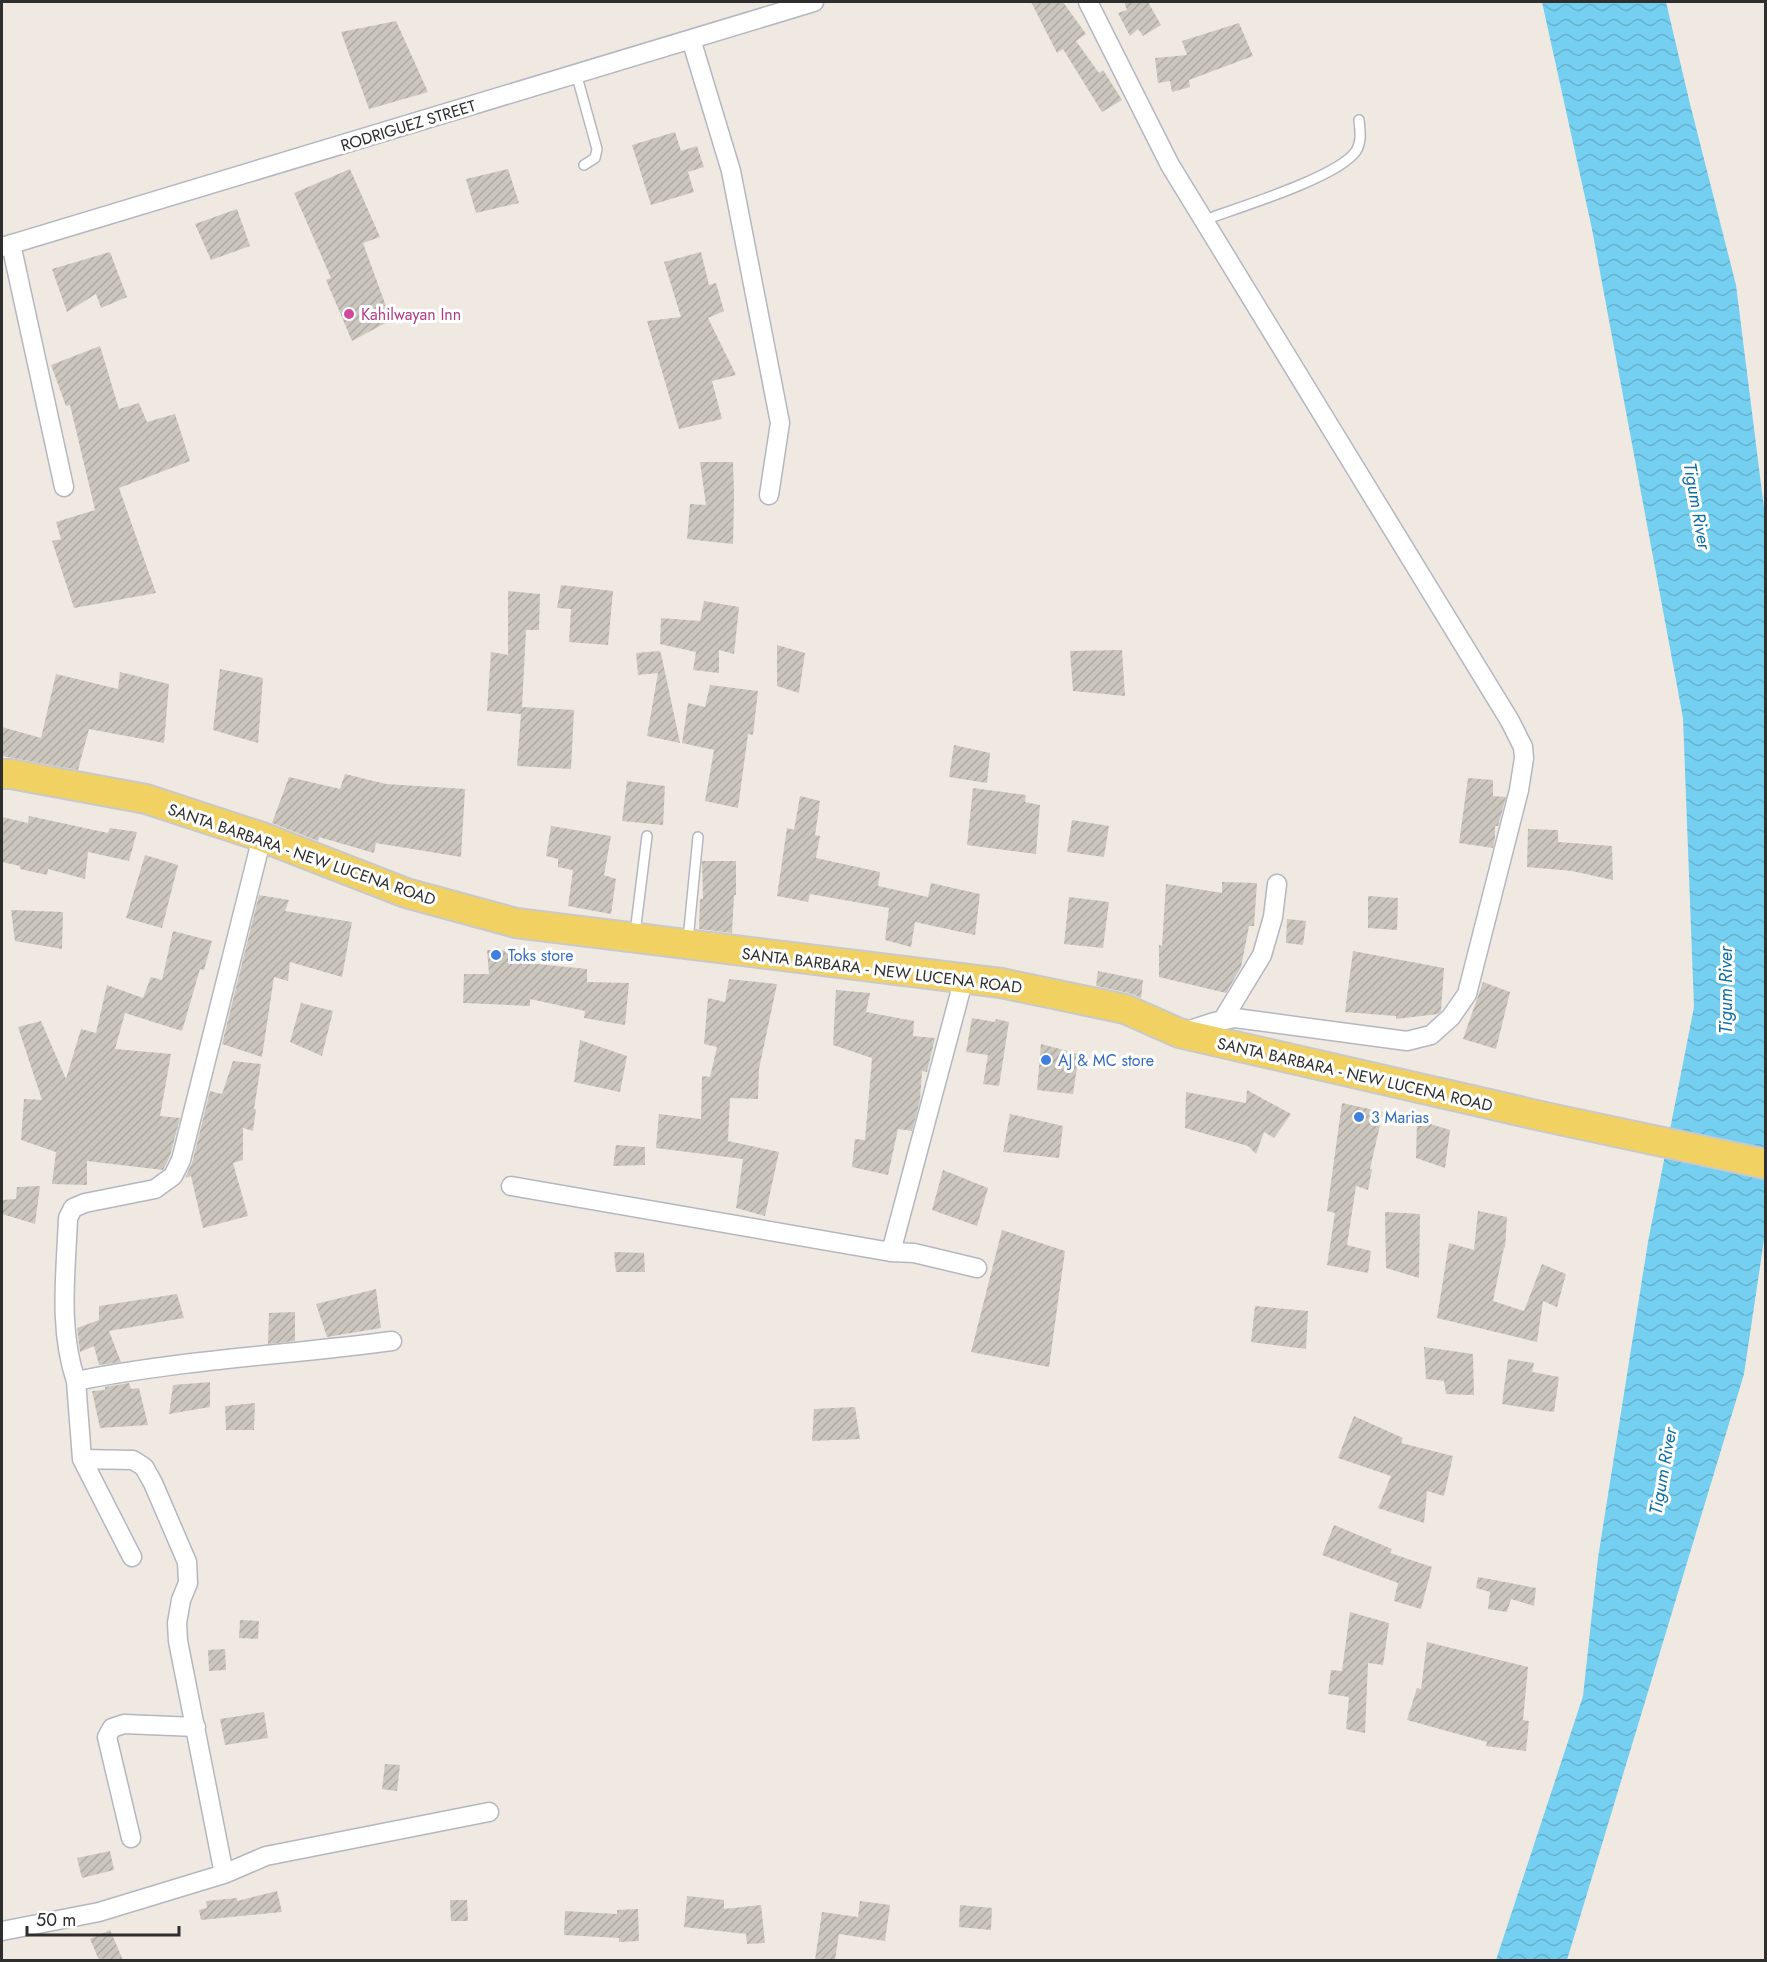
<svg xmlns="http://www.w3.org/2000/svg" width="1767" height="1962" font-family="Jost,sans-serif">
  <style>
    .water { fill: url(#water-waves) }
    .building { fill: url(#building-hatch) }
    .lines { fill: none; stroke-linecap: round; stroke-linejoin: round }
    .service-casing { stroke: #b4b7c1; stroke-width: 12 }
    .minor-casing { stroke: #b4b7c1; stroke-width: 21 }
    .primary-casing { stroke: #c9c9c9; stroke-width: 32 }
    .service { stroke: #fff; stroke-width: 9 }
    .minor { stroke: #fff; stroke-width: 18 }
    .primary { stroke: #f2d163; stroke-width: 28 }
    .hotel-dot { fill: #d1479c; stroke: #fff; stroke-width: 2 }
    .shop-dot { fill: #3f7fe0; stroke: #fff; stroke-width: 2 }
    .labels { text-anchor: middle; stroke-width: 6; stroke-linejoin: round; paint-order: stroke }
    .street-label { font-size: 16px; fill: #2e2e2e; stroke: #fff }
    .hotel-label { font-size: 16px; fill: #b23c85; stroke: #fff; text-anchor: start }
    .shop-label { font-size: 16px; fill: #366cbe; stroke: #fff; text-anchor: start }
    .water-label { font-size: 18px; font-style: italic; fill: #0d6fa3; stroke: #fff }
  </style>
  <defs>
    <pattern id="water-waves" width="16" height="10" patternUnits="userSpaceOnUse" patternTransform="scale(1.5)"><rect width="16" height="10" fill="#75cff0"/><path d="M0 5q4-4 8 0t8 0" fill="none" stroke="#66b2ce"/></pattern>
    <pattern id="building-hatch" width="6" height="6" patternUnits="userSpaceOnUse" patternTransform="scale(1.5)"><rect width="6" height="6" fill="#cbc7bf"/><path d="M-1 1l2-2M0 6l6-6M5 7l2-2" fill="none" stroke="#afaba4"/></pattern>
  </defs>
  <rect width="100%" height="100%" fill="#efe9e1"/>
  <path class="water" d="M1542,2H1666L1690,104L1736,285L1765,516V1233L1744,1374L1567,1960H1496L1583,1696L1598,1558L1648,1242L1694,1007L1683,718L1592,229Z"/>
  <path class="building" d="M1031,2H1063L1086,34L1076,41L1099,73L1103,70L1122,100L1102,112L1063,49L1057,53Z
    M1124,2H1148L1161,25L1143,36L1138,29L1130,36L1118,13L1127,10Z
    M396,21L428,92L369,109L341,32Z
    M1239,23L1253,56L1189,80L1190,87L1172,92L1170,81L1158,83L1155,58L1187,55L1182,41Z
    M675,132L681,151L697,146L704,167L688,172L694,192L651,205L632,145Z
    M350,169L380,237L363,243L391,320L352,341L326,280L331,278L294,193Z
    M508,169L519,203L476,213L466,179Z
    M237,209L250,246L211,260L195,224Z
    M110,252L127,297L101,308L96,294L67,312L52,269Z
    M701,252L709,285L716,283L724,311L708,318L736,375L712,381L722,419L679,429L647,321L681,317L664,262Z
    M100,346L119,409L139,403L147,422L175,414L190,461L119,488L156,593L74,608L52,541L61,539L56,522L95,510L70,405L66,406L51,365Z
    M700,462H733L734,495L733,544L687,539L690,504L706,505Z
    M561,585L613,591L608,645L569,642L571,609L557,608Z
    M508,591L540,594L539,630H526L522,707L574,710L571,769L517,766L521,714L487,711L491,652L508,655Z
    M704,601L739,607L734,654L719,650V673L693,670L696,652L660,644L661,618L700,621Z
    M777,645L805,653L799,693L777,686Z
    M1122,650L1125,696L1073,691L1070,651Z
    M660,651L662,658L680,743L647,736L658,673L638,675L636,653Z
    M220,669L263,678L258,743L213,730Z
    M120,672L169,684L164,743L89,729L78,770L2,756V727L41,738L56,674L118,689Z
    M710,685L758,691L753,735L748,734L738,808L705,801L714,750L682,743L688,703L705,707Z
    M954,745L990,753L987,783L949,777Z
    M345,774L386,784L465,789L461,857L376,843L374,853L319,837L318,841L272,823L289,777L340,789Z
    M1468,778L1493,780V796L1506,797L1498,826H1495V838L1493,848L1459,843Z
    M627,781L665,786L663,825L622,821Z
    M973,788L1026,795L1025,802L1040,805L1036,854L967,845Z
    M800,796L820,801L815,835L820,836L816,858L880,872L878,886L928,897L931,883L980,894L975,935L915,922L911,947L885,940L889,908L810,894L808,902L777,896L787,828L794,830Z
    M29,816L108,833L110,828L137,832L129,861L88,852L85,879L48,869L47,875L20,869V866L2,862V817L28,823Z
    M1072,820L1109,826L1104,857L1067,852Z
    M551,826L611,836L604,875L616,879L611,914L568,906L573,870L558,867V859L546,856Z
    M1528,829L1558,830V842L1612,846L1613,880L1572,871L1527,867Z
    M145,855L178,865L162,928L126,918Z
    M702,861H736V895H734L732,933L699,929L700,899H703Z
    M1222,882L1257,883L1254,926H1249L1241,967L1226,993L1159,977V945L1162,946L1166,884L1222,893Z
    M259,895L289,900L285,911L352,922L342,977L290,962L288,981L274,977L262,1057L222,1044Z
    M1368,896L1398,898L1397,930L1368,928Z
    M1069,897L1109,902L1103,948L1064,944Z
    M11,910L63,912L62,949L15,941Z
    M1287,919L1306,921L1303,945L1286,943Z
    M173,931L212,941L204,970L200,969L182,1031L125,1013L115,1049L171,1054L160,1116L180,1118L170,1156L163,1170L87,1161V1185L52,1184L56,1152L21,1140L24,1099L42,1100L18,1027L41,1021L66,1079L81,1029L96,1033L107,985L143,998L151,977L162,980Z
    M487,950L527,951L528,963L587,969V982L629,983L625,1025L584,1018L585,1011L530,999V1006L463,1003L464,974H489Z
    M1353,951L1444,968L1441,1011L1438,1014L1396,1019V1016L1345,1012Z
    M1098,971L1143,980L1141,998L1129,993L1096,986Z
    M729,979L777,984L759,1069L758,1099L730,1098L728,1141L779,1152L765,1216L736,1208L743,1159L656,1148L659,1114L701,1119L702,1076L710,1077L717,1047L704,1044L708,998L725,1002Z
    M1483,982L1510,992L1496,1049L1463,1039Z
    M836,990L870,993L866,1012L914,1021L913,1036L935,1038L927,1072L922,1071L920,1100L912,1131L898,1129L888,1175L852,1167L855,1139L865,1140L872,1058L833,1045Z
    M301,1003L333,1011L322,1056L290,1042Z
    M972,1018L995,1022L996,1019L1009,1022L999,1086L983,1084L988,1055L966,1052Z
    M580,1040L627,1056L620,1092L574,1082Z
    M1041,1044L1079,1054L1073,1094L1037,1090Z
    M233,1061L261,1064L254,1109H256L253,1131L243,1128V1160L233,1163L248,1216L203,1228L191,1176L185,1178L192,1163L210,1091L222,1094Z
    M1247,1090L1291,1114L1274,1138L1264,1132L1256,1154L1248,1146L1185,1128L1186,1092L1246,1103Z
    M1342,1103L1383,1112L1370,1169H1372L1368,1190L1356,1186L1347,1245L1371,1251L1368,1273L1327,1265L1335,1213L1327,1211Z
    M1010,1114L1063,1126L1059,1158L1003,1152Z
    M1417,1120L1450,1130L1445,1168L1416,1158Z
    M616,1145L645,1147V1165L613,1166Z
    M943,1170L988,1188L977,1226L932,1210Z
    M40,1186L35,1224L2,1214V1200L16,1199L17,1187Z
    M1478,1211L1507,1217L1505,1248L1504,1247L1493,1301L1524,1311L1542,1264L1566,1274L1557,1307L1543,1301L1537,1342L1437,1318L1449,1243L1474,1250Z
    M1385,1212L1420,1214L1419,1278L1386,1268Z
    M1002,1230L1065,1251L1049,1367L971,1352Z
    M614,1252L644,1253L645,1272H616Z
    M376,1289L381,1328L327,1337L316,1304Z
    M177,1294L184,1318L109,1331L121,1362L99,1365L94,1346L80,1352L77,1328L99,1320V1306Z
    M1255,1306L1308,1311L1306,1349L1251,1342Z
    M295,1312V1341L268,1344L269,1313Z
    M1424,1347L1473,1354L1474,1395L1446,1394L1444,1381L1426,1379Z
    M1508,1359L1534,1363L1532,1372L1559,1377L1554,1412L1502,1404Z
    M210,1382V1407L169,1414L173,1385Z
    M129,1383L131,1389L139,1388L148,1425L100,1428L92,1391L105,1390V1387Z
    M255,1403L254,1430H226L225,1406Z
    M855,1407L860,1439L812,1441L814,1409Z
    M1354,1416L1403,1438L1401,1443L1453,1456L1444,1496L1427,1491L1424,1523L1378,1508L1391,1476L1338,1458Z
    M1334,1525L1392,1549L1390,1553L1432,1567L1421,1609L1394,1601L1398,1583L1322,1555Z
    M1478,1577L1536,1588L1534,1606L1511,1599L1507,1612L1488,1609L1490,1592L1476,1588Z
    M1350,1612L1389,1623L1383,1665L1368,1663L1365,1733L1346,1729L1349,1697L1328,1694L1331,1670L1342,1671Z
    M240,1620L259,1621L258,1639L239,1638Z
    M1427,1642L1528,1667L1523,1720L1529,1721L1526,1751L1486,1746L1487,1742L1407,1720L1417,1688L1421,1689Z
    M225,1649L226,1670L209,1671L208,1650Z
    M264,1712L268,1738L225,1745L220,1719Z
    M385,1764L400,1765L397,1791L382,1789Z
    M110,1851L114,1870L82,1878L77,1858Z
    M277,1891L282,1912L201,1920L199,1910L207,1908L206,1901L237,1898V1901Z
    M687,1896L724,1900V1909L761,1905L765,1943L747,1944L746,1934L684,1927Z
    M450,1900H467L468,1921H451Z
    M860,1901L890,1905L885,1941L839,1934L835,1960H815L822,1912L858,1917Z
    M960,1905L992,1908L991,1930L959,1927Z
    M638,1909L639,1941L619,1942V1938L564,1935L565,1911L617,1914V1910Z
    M110,1930L123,1960H99L90,1939Z"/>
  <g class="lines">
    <defs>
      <path id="service" d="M576,73L597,149L595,158L584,165
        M1204,220C1237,208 1339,177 1356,151C1362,142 1360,130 1359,120
        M635,933L647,836
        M688,940L698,837"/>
      <path id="minor" d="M1088,2L1170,165L1510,721L1523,747L1524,758L1519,790L1467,994L1451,1017L1431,1035L1407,1041L1235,1018L1214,1022L1184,1032
        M691,39L731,171L780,423L769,495
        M11,244L64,487
        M2,247L814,2
        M262,837L181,1160L173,1176L155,1189L85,1203L73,1208L68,1218C66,1272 58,1329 76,1381C180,1360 287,1355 392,1341
        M964,978L891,1252L914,1253L977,1268
        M1222,1021L1262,955L1273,917L1277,884
        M511,1186L891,1252
        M76,1381L82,1459L132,1557
        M82,1459L133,1460L144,1467L153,1483L187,1562L188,1583L181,1600L177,1623L178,1641L224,1874
        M131,1838L107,1737L112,1728L124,1724L196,1727
        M2,1931L99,1912L224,1874L266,1856L489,1812"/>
      <path id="primary" d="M2,774H11L146,799L262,837L406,893L516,923L1001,983L1125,1009L1179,1033L1550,1118L1766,1164"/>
    </defs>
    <use href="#service" class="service-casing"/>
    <use href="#minor" class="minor-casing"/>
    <use href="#primary" class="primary-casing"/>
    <use href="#service" class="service"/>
    <use href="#minor" class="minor"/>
    <use href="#primary" class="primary"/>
  </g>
  <circle class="hotel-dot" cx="349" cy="314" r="6"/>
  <g class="shop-dot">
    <circle cx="496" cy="955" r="6"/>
    <circle cx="1046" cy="1060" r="6"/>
    <circle cx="1359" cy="1117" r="6"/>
  </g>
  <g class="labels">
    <g class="street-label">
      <text transform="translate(408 125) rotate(-17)" y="6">RODRIGUEZ STREET</text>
      <text transform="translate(302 854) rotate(19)" y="6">SANTA BARBARA - NEW LUCENA ROAD</text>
      <text transform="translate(882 970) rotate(7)" y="6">SANTA BARBARA - NEW LUCENA ROAD</text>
      <text transform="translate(1355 1074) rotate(13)" y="6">SANTA BARBARA - NEW LUCENA ROAD</text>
    </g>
    <g class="hotel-label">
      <text x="361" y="320">Kahilwayan Inn</text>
    </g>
    <g class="shop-label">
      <text x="508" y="961">Toks store</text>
      <text x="1058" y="1066">AJ &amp; MC store</text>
      <text x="1371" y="1123">3 Marias</text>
    </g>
    <g class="water-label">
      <text transform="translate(1697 506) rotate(80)" y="6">Tigum River</text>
      <text transform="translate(1726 990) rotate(-90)" y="6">Tigum River</text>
      <text transform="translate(1663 1471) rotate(-80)" y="6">Tigum River</text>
    </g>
  </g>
  <rect width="1767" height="1962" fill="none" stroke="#2e2e2e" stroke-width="6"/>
  <path d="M27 1926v9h152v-9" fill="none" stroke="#2e2e2e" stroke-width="3"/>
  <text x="36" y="1926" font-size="18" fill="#2e2e2e" stroke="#ffffff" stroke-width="4.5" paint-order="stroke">50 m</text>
</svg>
